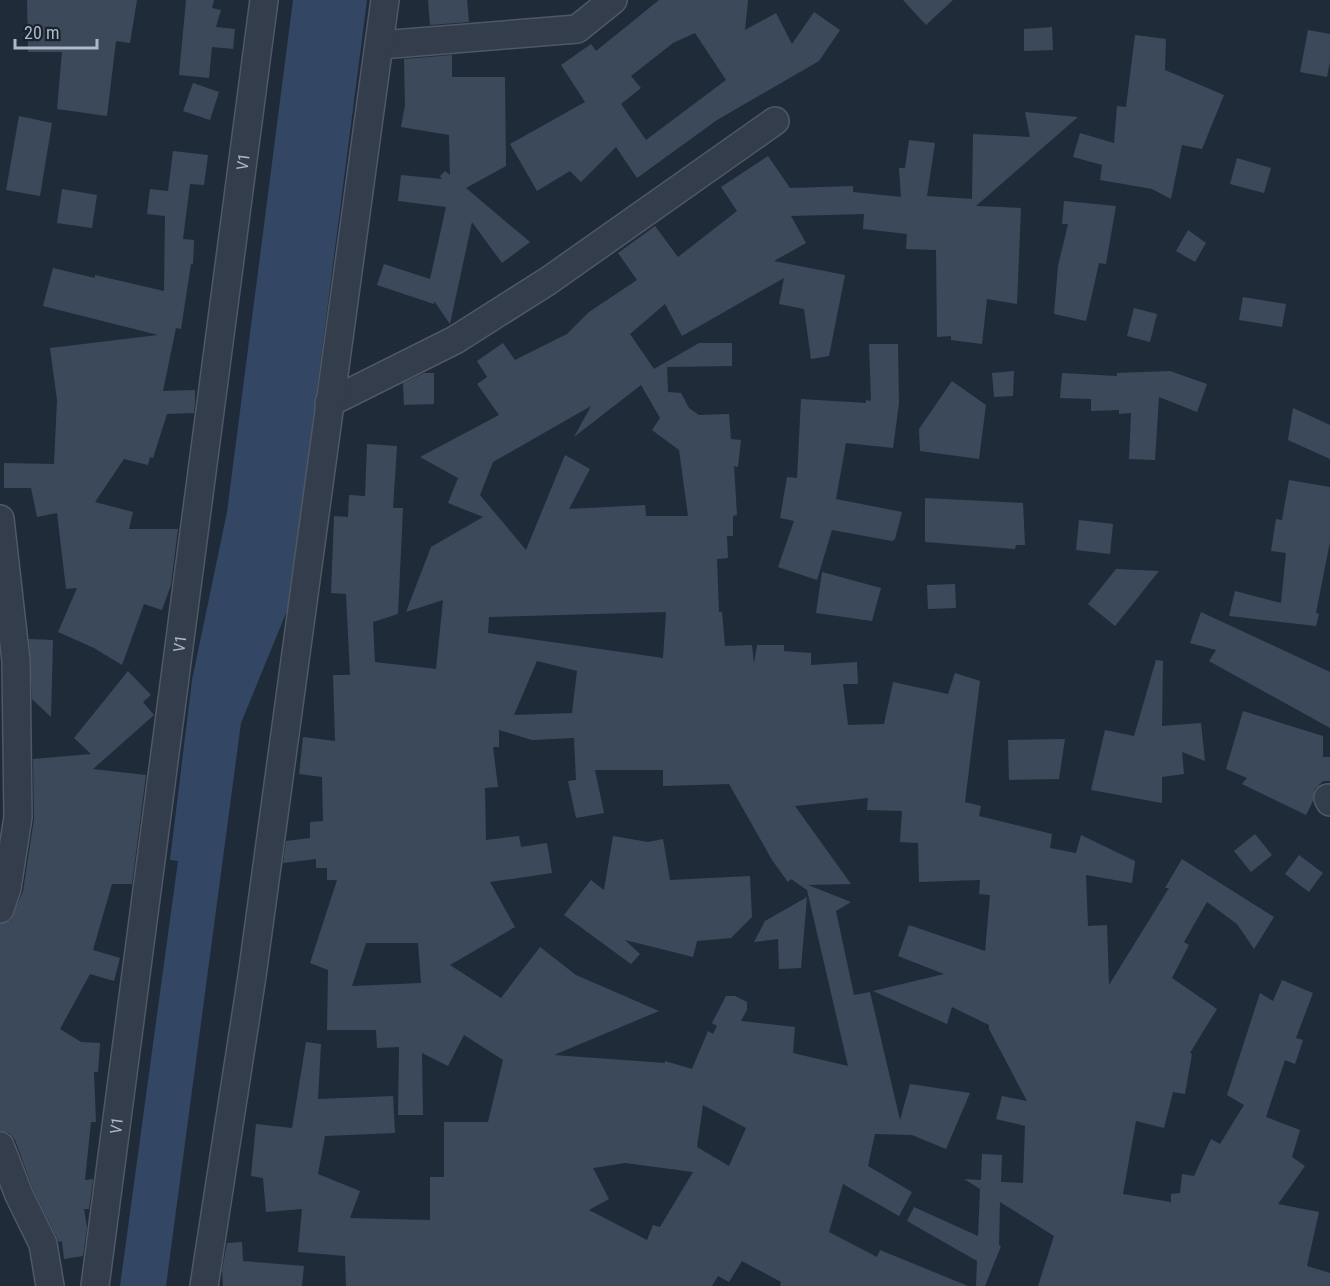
<svg xmlns="http://www.w3.org/2000/svg" width="1330" height="1286" font-family="'Roboto Condensed',sans-serif">
  <style>
    .water { fill: #334663 }
    .building { fill: #3c495b; fill-rule: evenodd }
    .lines { fill: none; stroke-linecap: round; stroke-linejoin: round }
    .minor-casing { stroke: #4f5865; stroke-width: 30 }
    .minor { stroke: #343d4b; stroke-width: 27 }
    .labels { text-anchor: middle; stroke-width: 6; stroke-linejoin: round; paint-order: stroke }
    .street-label { font-size: 16px; fill: #afb8c7; stroke: #19222f }
  </style>
  <rect width="100%" height="100%" fill="#202b3a"/>
  <path class="water" d="M293,0H367L289,606L241,723L166,1286H120L178,861L170,860L192,680L227,512Z"/>
  <path class="building" d="M27,0H137L130,43L116,41L107,116L57,109L62,52H28Z
    M186,0H214L212,8L221,10L216,27L235,29L233,49L212,47L209,78L179,75Z
    M428,0H467L469,22L430,25Z
    M659,0H748L745,30L776,13L792,44L814,12L840,30L819,61L717,120L637,178L616,147L581,182L570,171L537,191L510,144L585,102L561,65L591,44L596,51ZM695,33L726,80L646,140L621,104L641,88L631,76L673,43Z
    M903,0H953L926,25Z
    M1052,27L1053,50L1024,51V29Z
    M1308,30L1330,34V62L1327,77L1300,72Z
    M1135,35L1166,39L1165,70L1224,95L1202,149L1182,145L1171,199L1152,189L1100,180L1102,165L1073,157L1080,133L1114,143L1117,106L1126,107Z
    M452,55V77H505L506,166L466,188L530,242L502,263L472,222L450,324L434,301V304L377,285L384,264L430,279L446,207L398,201L401,175L442,179L440,176L445,171L450,175L449,135L401,127L405,105L404,59Z
    M193,83L219,92L210,120L183,111Z
    M1025,112L1078,117L976,206L1021,208L1017,304L987,299L982,344L951,340V336L937,337L936,250L906,249L907,234L863,229L864,214L791,216L806,243L774,261L845,275L829,356L811,359L804,309L779,304L784,278L682,336L665,304L630,334L654,369L699,343H732V366L667,367L668,392L681,393L689,408L699,415L729,414L731,439L741,440L738,467L734,466L737,515L733,516V536H727L728,558L717,559L719,612H722L725,646L752,645L754,664L757,645H784V651L811,653V665L857,662L858,684H843L848,725L884,724L893,682L948,694L955,673L980,681L965,802L981,806L979,816L1052,834L1050,848L1076,853L1081,835L1135,861L1132,883L1086,875L1088,926L1107,925L1109,985L1169,888H1165L1182,859L1274,917L1254,949L1237,924L1207,902L1184,942L1189,945L1172,978L1217,1009L1190,1053L1192,1054L1185,1094L1173,1092L1164,1128L1136,1121L1123,1194L1171,1202V1194L1180,1193L1182,1174L1194,1176L1211,1139L1220,1144L1244,1105L1227,1095L1260,993L1273,1001L1282,980L1313,993L1296,1038L1303,1040L1295,1064L1285,1060L1266,1117L1300,1130L1292,1157L1305,1166L1278,1204L1319,1212L1307,1266L1330,1273V1286H1038L1054,1236L1000,1202L999,1245L1001,1246L985,1286H976L977,1261L907,1221L914,1207L978,1236L980,1189L964,1179L981,1180L982,1154L1002,1155L1001,1182L1023,1183L1025,1126L996,1119L1002,1096L1027,1101L989,1029V1025L952,1007L947,1024L873,991L944,974L898,956L909,925L985,951L990,895L979,894L980,880L919,882L918,843L900,842L902,811L867,810L868,798L795,806L851,884L808,885L851,902L836,911L854,995L870,992L900,1120L910,1084L970,1093L946,1149L912,1135L875,1134L868,1166L912,1192L899,1216L843,1184L829,1232L877,1257L880,1250L968,1286H780L781,1282L742,1261L729,1282L718,1276L712,1286H346L345,1256L298,1252L302,1209L266,1212L263,1178L251,1176L256,1124L292,1128L306,1042L321,1044L318,1099L393,1096L395,1133L325,1136L318,1174L360,1191L350,1218L430,1220V1177H444V1122H488L503,1060L464,1035L448,1066L422,1053L423,1115H398L399,1047L377,1048L376,1030H327L328,970L310,963L337,880H327V868H316V859L283,863L286,841L310,838V822L323,821L322,777L299,774L303,737L335,741L333,675H350L346,594L331,593L334,516L348,517L349,495L365,496L367,444L397,446L393,508H403L398,614L373,622L375,662L436,669L443,600L406,612L431,547L483,517L448,503L458,478L420,457L499,415L477,384L487,377L477,361L503,343L515,360L567,334L589,312L637,280L618,253L655,226L678,257L737,211L721,187L768,156L790,188L853,186V192L901,197L899,168H905L909,140L935,143L927,196L972,199L973,134L1030,137ZM641,385L660,418L652,430L679,450L688,516H646L645,505L569,509L590,469L565,455L526,550L480,495L493,462L591,406L574,437ZM666,612L663,658L488,633L489,617ZM537,661L577,671L572,713L514,715ZM499,730L532,740L574,738L576,780L568,781L576,818L604,813L595,770H663V786L729,784L772,860L788,882L791,879L807,890L848,1066L793,1053L795,1027L741,1021L747,1010V1002L735,996H726L712,1023L717,1026L713,1034L708,1031L692,1069L665,1061V1063L554,1055L659,1011L576,975L540,947L501,998L450,965L515,927L490,882L552,873L547,843L521,847L519,836L486,840L485,788L498,787L493,747H499ZM366,943H418L421,983L352,986ZM703,1105L746,1128L729,1166L697,1147ZM625,1163L693,1172L660,1227L653,1225L647,1240L589,1210L609,1199L593,1168Z
    M19,116L52,123L40,196L6,190Z
    M173,151L208,155L204,185L190,184L183,239L194,240L193,264H191L181,329L176,328L163,391L195,390V402L194,413L167,414L153,458L150,457L148,465L124,459L95,502L133,512L129,529H178L171,585L162,610L144,604L122,665L94,648L58,632L77,588L66,589L57,513L37,517L31,488H4V463L54,464L57,400L50,348L158,335L43,306L53,268L95,278V275L164,291L165,216L147,214L150,189L168,191Z
    M1237,158L1271,168L1264,193L1230,184Z
    M62,189L97,195L92,228L57,223Z
    M1064,201L1116,206L1106,264L1099,263L1086,321L1054,314L1058,266L1068,224H1062Z
    M1188,230L1206,243L1195,262L1176,251Z
    M1243,297L1286,304L1282,327L1239,320Z
    M1134,308L1157,314L1150,342L1127,336Z
    M869,344H898L899,403L893,448L846,443L836,499L902,512L895,539L892,541L832,530L817,580L778,567L794,521L780,518L787,477L797,478L801,399L866,403V400L871,401Z
    M1014,371L1013,396L994,397L992,373Z
    M1170,371L1207,384L1197,412L1159,397L1155,460L1129,459L1131,413L1119,414V410L1091,411V399L1060,398L1062,373L1117,376V373Z
    M424,373H434V404L404,405L403,383Z
    M952,381L986,405L979,459L920,451L919,429Z
    M1293,408L1330,425V459L1288,440Z
    M1289,480L1330,487V542L1316,613L1319,614L1316,626L1229,616L1235,591L1281,603L1286,553L1271,551L1276,519L1282,520Z
    M925,498L1023,503L1025,545H1016L1015,549L925,542Z
    M1079,520L1113,524L1110,554L1076,550Z
    M1116,569L1159,571L1115,626L1088,604Z
    M822,572L881,588L872,621L816,613Z
    M955,584L956,608L928,609L927,585Z
    M1201,612L1330,672V728L1209,661L1216,650L1190,643Z
    M29,639L53,640L51,717L32,699Z
    M1156,660L1163,661L1162,726L1201,723L1205,761L1182,752L1184,774L1162,777V803L1091,790L1105,730L1134,736Z
    M128,671L151,695L143,702L154,715L93,769L146,775L132,884H112L93,950L120,958L114,981L90,974L60,1029L81,1042L100,1043L98,1072H94L96,1122H91L85,1180L93,1179V1181L89,1209H84L87,1228L83,1256L64,1259L62,1241L59,1242L33,1189L15,1140L9,1133L0,1131V924L11,920L23,891L34,819L33,759L91,754L74,738Z
    M1243,711L1323,736V757H1330V781H1323L1315,789L1313,801L1306,815L1242,784L1247,778L1226,769Z
    M1065,739L1059,779L1009,780L1008,740Z
    M1255,834L1272,855L1251,872L1234,851Z
    M613,836L648,842L663,839L670,880L750,876L752,917L731,938L697,941L693,957L625,940L640,954L631,964L564,915L591,880L604,890Z
    M1299,855L1323,873L1309,892L1285,874Z
    M807,897L801,968L779,969L778,939L754,942L765,921Z
    M242,1242L243,1261L304,1266L302,1286H223L222,1270L227,1243Z"/>
  <g class="lines">
    <defs>
      <g id="minor">
        <path d="M381,45L577,29L613,0"/>
        <path d="M329,403L455,340L548,281L775,121"/>
        <path d="M0,519L16,661L18,817L7,888L0,909"/>
        <path d="M1328,798L1330,802"/>
        <path d="M0,1146L19,1195L43,1244L50,1286"/>
        <path id="s1" d="M95,1286L264,0"/>
        <path d="M204,1286L252,976L385,0"/>
      </g>
    </defs>
    <use href="#minor" class="minor-casing"/>
    <use href="#minor" class="minor"/>
  </g>
  <g class="labels">
    <g class="street-label">
      <text dy="6" stroke="none"><textPath href="#s1" startOffset="1134">V1</textPath></text>
      <text dy="6" stroke="none"><textPath href="#s1" startOffset="648">V1</textPath></text>
      <text dy="6" stroke="none"><textPath href="#s1" startOffset="162">V1</textPath></text>
    </g>
  </g>
  <path d="M15 39v9h82v-9" fill="none" stroke="#afb8c7" stroke-width="3"/>
  <text x="24" y="39" font-size="18" fill="#afb8c7" stroke="#19222f" stroke-width="4.5" paint-order="stroke">20 m</text>
</svg>
